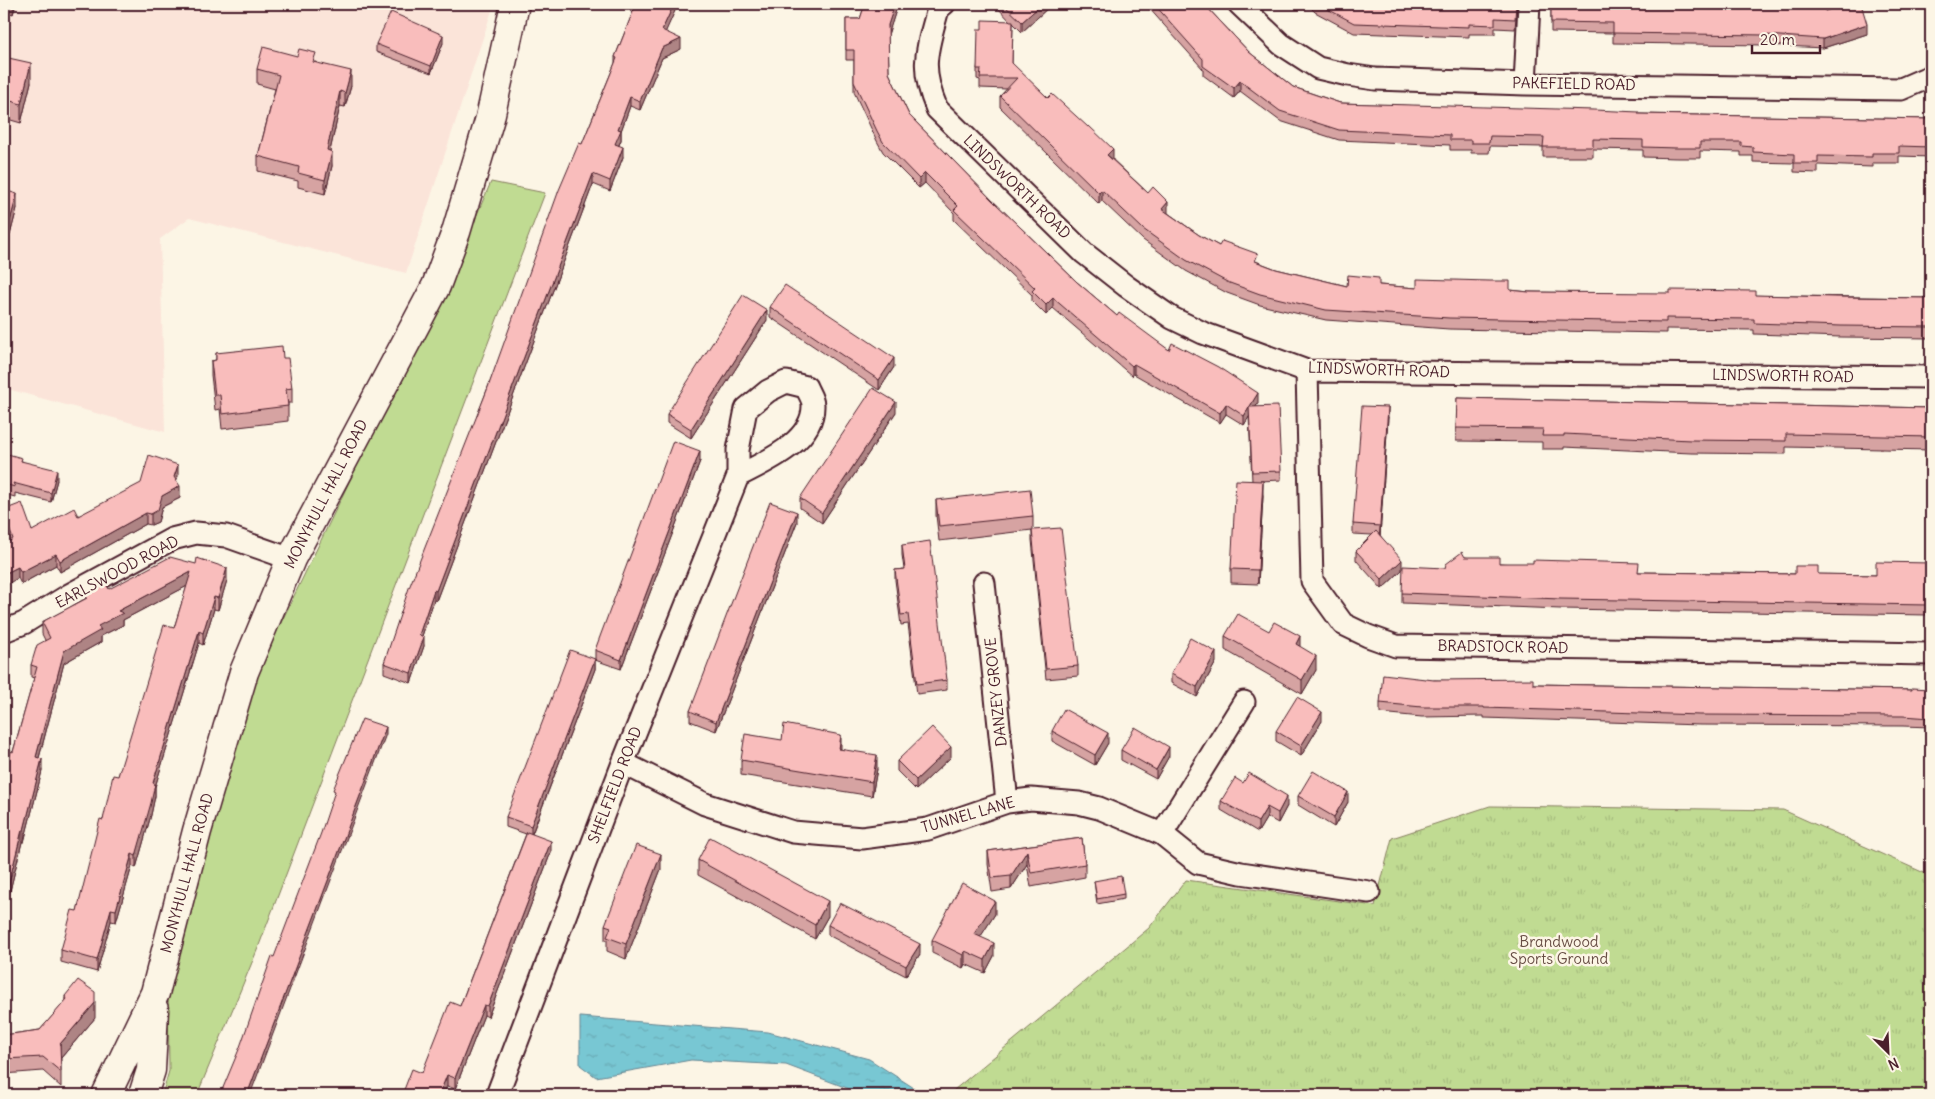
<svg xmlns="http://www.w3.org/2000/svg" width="1935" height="1099" font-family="Delius,sans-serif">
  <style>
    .built { fill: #fbe4d9 }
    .grass { fill: #c0db92; stroke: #857d5e }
    .park { fill: url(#park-tufts); stroke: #857d5e }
    .water { fill: url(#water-ripples); stroke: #668490 }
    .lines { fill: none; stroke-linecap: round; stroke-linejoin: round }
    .street-casing { stroke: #4a1f2b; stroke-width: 25 }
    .secondary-casing { stroke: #4a1f2b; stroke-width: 31 }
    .street { stroke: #fcf5e5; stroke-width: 21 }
    .secondary { stroke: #fcf5e5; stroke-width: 28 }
    .wall { fill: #d6a3a2; stroke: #4a1f2b }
    .shaded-wall { fill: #ae8484; stroke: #4a1f2b }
    .building { fill: #f9bdbc; stroke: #4a1f2b }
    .labels { text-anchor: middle; stroke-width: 5; stroke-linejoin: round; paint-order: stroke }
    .street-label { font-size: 15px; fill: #4a1f2b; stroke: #fcf5e5 }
    .park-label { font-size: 15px; fill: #684e45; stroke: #fcf5e5 }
  </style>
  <defs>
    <pattern id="park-tufts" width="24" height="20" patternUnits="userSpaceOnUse" patternTransform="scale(1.25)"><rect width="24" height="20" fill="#c0db92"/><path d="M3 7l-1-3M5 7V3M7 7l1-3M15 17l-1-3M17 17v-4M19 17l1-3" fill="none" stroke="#a6bc7e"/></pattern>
    <pattern id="water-ripples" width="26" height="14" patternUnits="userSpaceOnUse" patternTransform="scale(1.25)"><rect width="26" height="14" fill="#78c7d3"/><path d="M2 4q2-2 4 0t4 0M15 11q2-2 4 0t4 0" fill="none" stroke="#69aab5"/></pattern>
  </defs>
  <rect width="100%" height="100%" fill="#fcf5e5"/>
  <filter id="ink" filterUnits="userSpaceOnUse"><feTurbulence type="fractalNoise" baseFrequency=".02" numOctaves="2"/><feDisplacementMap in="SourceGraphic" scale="10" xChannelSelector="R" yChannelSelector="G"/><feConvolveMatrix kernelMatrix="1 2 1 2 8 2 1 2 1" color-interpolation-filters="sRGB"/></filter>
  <g filter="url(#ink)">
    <path class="built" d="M4,4H494L406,273L189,218L160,239L165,432L4,388Z"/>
    <path class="grass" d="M491,182L545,193L258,948L197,1095H162L169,1071L168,983L182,928L261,664L462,249Z"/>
    <path class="park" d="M1490,806L1783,810L1931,876V1095H948L1149,928L1186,880L1375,906L1392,838Z"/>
    <path class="water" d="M580,1017L768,1032L869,1059L925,1095H859L855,1091L786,1065L691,1060L596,1077L580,1065Z"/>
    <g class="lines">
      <defs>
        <path id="street" d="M944,4L938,9C927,50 919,67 937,109L1084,253L1126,286L1172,318L1203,333L1307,371L1931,377
          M1239,4L1281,44L1318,68L1348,75L1375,79L1525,84L1901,89L1931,76
          M1525,84L1529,4
          M1307,371L1312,581L1343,624L1368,636L1396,646L1931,654
          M984,583L1007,802
          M4,631L24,623L69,595L172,539L196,533L226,536L291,559
          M623,763L705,804L793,832L862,838L928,829L1007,802L1031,799L1079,803L1099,808L1162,834L1198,863L1241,873L1369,892
          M1162,834L1244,702
          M497,1095L623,763L738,476V450L746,409L768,391L786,382L806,387C808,392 813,399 813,405C814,442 765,462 738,476"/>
        <path id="secondary" d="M106,1095L155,993L197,831L244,672L291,559L436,286L456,232L490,118L515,4
          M143,1095L151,1070L154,1010"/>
      </defs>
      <use href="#street" class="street-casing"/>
      <use href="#secondary" class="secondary-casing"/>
      <use href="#street" class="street"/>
      <use href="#secondary" class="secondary"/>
    </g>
    <path class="wall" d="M4,4H16L13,14L10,13L4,35Z
      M636,4H678L665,32L681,49L662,58L640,110L630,106L621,131V140L619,145L623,157L610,191L593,184L436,601L434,600L422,636L424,646L411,683L384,673V663L487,390L582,144L615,63V57Z
      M865,4H898L888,34L889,73L909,115L992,200L1077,282L1117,316L1169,350L1258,403L1256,407L1281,471V480L1260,481L1263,496L1258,584L1231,583V569L1252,481L1249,416L1244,425L1226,414L1220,423L1134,374L1132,376L1053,308L1046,315L1032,301V295L954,220V213L925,183L919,188L883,152L877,141L854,92V60H846V19H860Z
      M998,4H1052L1022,32L1013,23L1012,64L1168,212V213L1199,235L1219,246L1258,262L1276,269L1347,286L1379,285L1417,288L1510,290L1529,292L1931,298V338L1841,337L1754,334V330L1666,329V333L1449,329L1326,320L1260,305L1227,293L1186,271L1143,240L1102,201L1099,204L1000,107V96L1007,89L980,88V80L977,79V69L982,29L1010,21L998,8Z
      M1148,4H1204L1249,52L1293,87L1340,103L1638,114L1931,119V157L1899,156V163H1872V167L1818,165V173L1794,172V163L1753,162V156H1741V152L1700,151V158H1677L1643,157V150L1593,149V157H1543V147L1490,146L1489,153H1471V150H1450V145L1339,140L1280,121L1240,91L1234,98L1203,75V69L1148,7Z
      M1307,4H1517L1515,29L1495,28V34H1469V37L1354,33L1315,12Z
      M1551,4L1825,11L1867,34L1823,48L1766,45L1613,43V33L1551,32Z
      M443,43L431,73L376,52V44Z
      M4,57L31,82L21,123L4,118Z
      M316,62L351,86L345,107L340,106L330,151L332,166L325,194L298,187V181L258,171V156L275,89L257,84V69Z
      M4,190L17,208L10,235L6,234L4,244Z
      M770,307L894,367L879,390L770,317Z
      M767,320L691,438L667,423V414Z
      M216,353L283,358L292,388V403H288V421L222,429L220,409L215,410L211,375V361L216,360Z
      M1457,398L1931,408V450L1786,447V454L1691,453L1564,447V449H1542V442L1456,441Z
      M896,412L822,523L800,508V498Z
      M1388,417L1380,535L1402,570L1382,589L1356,560V551L1372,535L1353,534V524Z
      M4,453L22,461L57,480L51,502L15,493V497L4,494Z
      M700,461L621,669L595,660V669L532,834L551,852L488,1017L484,1015L455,1089L447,1086L422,1073L460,1006L526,834L506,827V817L595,659V650Z
      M178,476L176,481L180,498L162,507L158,522L151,525L146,524L60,572L56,565L21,584L18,578L10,541L4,526V510L32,531L78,516Z
      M936,500L1033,516V530L1078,666V676L1046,679L1032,540V530L939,541L936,515Z
      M797,522L716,731L690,721V711Z
      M902,545L947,680V690L917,694L908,624L901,625L895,580V570L904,569L902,555Z
      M1465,557L1499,563L1639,572L1876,575L1931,563V597L1928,595V615L1561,609L1402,603V593L1445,568Z
      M227,580L218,610L214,609L203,645L199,643L155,787V796L151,815L136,868L132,866L116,922L111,921L97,972L61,962V950L77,911L103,820L118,776L174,628L187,586L123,620V625L101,636V642L64,663L39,758L42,771L24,842H22L4,915V780L13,752L34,678L31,677V665L45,640L42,634V622L86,599V595L109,589Z
      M1225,636L1300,647L1316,670L1302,694L1225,650Z
      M1216,662L1197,697L1171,683V674Z
      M1434,680L1533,684L1912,690L1931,689V727L1903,726L1700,725L1484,718V716L1422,717L1380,713V703Z
      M1322,721L1301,756L1276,741V731Z
      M1052,731L1108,743L1095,765L1052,741Z
      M1121,750L1169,756L1156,779L1121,760Z
      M951,757L916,790L897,771V761Z
      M741,760L877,769L872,796L741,775Z
      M1298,796L1348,802L1334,827L1298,805Z
      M1221,801L1287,806L1278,823L1267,817L1258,832L1221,810Z
      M1082,838L1085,864V877L1031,887L1027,864L1011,889L992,892L988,864V851Z
      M698,860L828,916L815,939L698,875Z
      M661,869L626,959L607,951V940H605V925Z
      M1094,881L1124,894V899L1097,904Z
      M995,914L980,937L994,956L985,973L965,964L963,968L932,953V940Z
      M828,925L920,954L906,976L828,935Z
      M65,996L95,1018L61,1058V1087L43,1071L4,1074V1035L40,1030L65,1002Z"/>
    <path class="shaded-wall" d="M7,4H10V13L4,35V16Z
      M13,4H16L13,14Z
      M674,4H678L662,40V30Z
      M895,4H898L888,35V25Z
      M1042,4H1052L1022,32V22Z
      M1867,24V34L1823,48V39Z
      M443,35V43L431,73V66Z
      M681,39V49L662,58L640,110V101L662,48Z
      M31,63V82L21,123V104Z
      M351,71V86L345,107V93Z
      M1240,81V91L1234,98V88Z
      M340,91V106L327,164V150Z
      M630,97V106L621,131V140L615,154V144L618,129Z
      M623,147V157L610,191V181Z
      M1113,149V160L1107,155Z
      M332,152V166L325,194V180Z
      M925,173V183L919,188V179Z
      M593,174V184L436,601V591Z
      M1102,190V201L1099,204V193Z
      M17,194V208L10,235V221Z
      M1168,202V212L1162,219V209Z
      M6,220V234L4,244V229Z
      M1053,298V308L1046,315V305Z
      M767,310V320L691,438V429Z
      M894,358V367L879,390V380Z
      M1134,364V374L1132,376V366Z
      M1258,393V403L1244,425V416Z
      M896,402V412L822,523V513Z
      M1226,404V414L1220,423V413Z
      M1388,407V417L1380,536V526Z
      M700,451V461L621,669V660Z
      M178,465V476L174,488V477Z
      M57,470V480L51,502V493Z
      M1263,481V496L1258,584V570Z
      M180,486V498L162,507L158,522L151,525V514L162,496Z
      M797,512V522L716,731V722Z
      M146,513V524L60,572V561Z
      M56,554V565L21,584V572Z
      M1402,560V570L1382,589V579Z
      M18,567V578L4,586V574Z
      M227,568V580L218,610V598Z
      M191,572V584L123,620V625L101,636V642L64,663L36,769V757L64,651L118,611Z
      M434,590V600L419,645V635Z
      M214,597V609L203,645V633Z
      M199,631V643L155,787V796L151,815L136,868V856L153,783Z
      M1300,636V651L1296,644Z
      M424,637V646L411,683V673Z
      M1216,652V662L1197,697V687Z
      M1316,656V670L1302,694V680Z
      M595,659V669L531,836V826Z
      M1322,712V721L1301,756V746Z
      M386,727V734L250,1095H247Z
      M1108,733V743L1095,765V755Z
      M841,735V749H839Z
      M951,747V757L916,790V780Z
      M1169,747V756L1156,779V770Z
      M877,755V769L872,796V782Z
      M42,759V771L24,842V830Z
      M1348,792V802L1334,827V817Z
      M1287,796V806L1278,823V813Z
      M1267,807V817L1258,832V822Z
      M22,830V842L4,915V903Z
      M551,841V852L488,1017V1006Z
      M1027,851V864L1011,889V876Z
      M132,854V866L116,922V910Z
      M661,854V869L626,959V944Z
      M828,901V916L815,939V925Z
      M995,901V914L974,947V934Z
      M111,909V921L97,972V960Z
      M994,943V956L985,973V960Z
      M920,944V954L906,976V966Z
      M965,951V964L963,968V955Z
      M95,1003V1018L60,1059V1044Z
      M484,1005V1015L455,1089V1078Z
      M447,1075V1086L443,1095H439Z"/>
    <path class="building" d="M4,4H7L4,16Z
      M636,4H674L662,30L681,39L662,48L640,101L630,97L618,129L621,130L615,144L623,147L610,181L593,174L436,591L434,590L419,635L424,637L411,673L384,663L409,588L487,390L559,190L579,143L582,144L617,58L615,57Z
      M865,4H895L888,25L889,73L909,115L992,200L1077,282L1117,316L1119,313L1169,350L1172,343L1218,367L1258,393L1244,416L1226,404L1220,413L1134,364L1132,366L1053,298L1046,305L1032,291L1035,288L954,210L958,206L925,173L919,179L883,142L877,131L854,82V50H846V19H860Z
      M1003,4H1042L1022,22Z
      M1154,4H1204L1249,52L1293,87L1340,103L1594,110L1639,112L1638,114L1931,119V147L1899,146V153H1872V157L1818,156V163H1794V154L1753,152V147L1741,146V142H1700V148H1677L1643,147V140L1593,139V147H1543L1544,137L1490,136L1489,143H1471V140H1450V135L1339,130L1280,111L1240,81L1234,88L1203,66V59Z
      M1318,4H1516L1515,19L1495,18V25L1469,24V27L1354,23Z
      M1551,4H1760L1823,5L1825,11L1847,4H1861L1867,24L1823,39L1766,35L1613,33V23L1551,22Z
      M391,12L443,35L431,66L376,44Z
      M982,20L1013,21L1012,63L1048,98L1052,94L1088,127L1089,126L1113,149L1107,155L1148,193L1153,187L1168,202L1162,209L1199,235L1219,246L1222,241L1258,254L1255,261L1276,269L1347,286L1348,275L1379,278V285L1417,288V279L1489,281H1510V290L1529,292L1670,293V290L1755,291V295L1837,297L1931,298V327L1841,326L1754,323V319L1666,318V322L1449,318L1326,310L1260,294L1227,282L1186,260L1143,229L1102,190L1099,193L1000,96L1017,78H980L981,69H977L978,29H982Z
      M263,47L297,56L299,49L316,53L313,62L351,71L345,93L340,91L327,150L332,152L325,180L298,173L299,167L258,156L279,75L257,69Z
      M4,57L31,63L21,104L4,99Z
      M4,190L17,194L10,221L6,220L4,229Z
      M785,285L894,358L879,380L770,307Z
      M743,295L767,310L691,429L667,414Z
      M282,346L283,358H288L292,388L286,389L288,406L222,414L220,395H215L211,361L216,360V353Z
      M873,388L896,402L822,513L800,498Z
      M1457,398L1931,408V437L1786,434V441L1691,440L1564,434V436H1542L1543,429L1456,428Z
      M1278,406L1281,471L1252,472L1249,407Z
      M1362,406L1388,407L1380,526L1353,524Z
      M673,441L700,451L621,660L595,650Z
      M4,453L22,458L21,461L57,470L51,493L13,483L15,487L4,484Z
      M149,455L178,465L174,477L180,486L162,496L158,510L151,514L146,513L60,561L56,554L21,572L18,567L4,574V544L13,539L4,515V510L22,503L32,531L74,508L78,516L141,483Z
      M1236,480L1263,481L1258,570L1231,569Z
      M1030,489L1033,516L939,526L936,500Z
      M770,502L797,512L716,722L690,711Z
      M1061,528L1078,666L1046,669L1032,530Z
      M1376,531L1402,560L1382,579L1356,551Z
      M930,541L947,680L917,684L908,614L901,615L895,570L905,569L902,545Z
      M1462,552L1465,557H1499V563H1533V560L1639,563L1638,572L1795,574V566H1818V574L1876,575V562L1931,563V587L1928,585V605L1561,599L1402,593L1403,566L1445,568L1446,564Z
      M170,557L196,564L197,558L227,568L218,598L214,597L203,633L199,631L153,783L155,784L151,803L136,856L132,854L116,910L111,909L97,960L61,950L72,910L77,911L100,819L103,820L113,775L118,776L164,625L174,628L191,572L118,611L123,613L98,626L101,630L64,651L36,757L42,759L24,830H22L4,903V780L11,751L13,752L37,667L31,665L37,645L50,638L42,622L87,598L86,595L106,584L109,589Z
      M1238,614L1269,631L1274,622L1300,636L1296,644L1316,656L1302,680L1225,636Z
      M1190,638L1216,652L1197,687L1171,674Z
      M570,650L595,659L531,826L506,817Z
      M1383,674L1434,680L1533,679V684L1912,690V688L1931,689V718L1903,716L1700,715L1484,708V707H1422L1380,703Z
      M1297,697L1322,712L1301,746L1276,731Z
      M1064,709L1108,733L1095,755L1052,731Z
      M362,719L386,727L247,1095H220L240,1047L272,956L274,957L321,833L335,791L333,790Z
      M784,724L841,735L839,749L877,755L872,782L741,760L745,734L782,740Z
      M932,727L951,747L916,780L897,761Z
      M1135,727L1169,747L1156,770L1121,750Z
      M1313,771L1348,792L1334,817L1298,796Z
      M1249,773L1287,796L1278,813L1267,807L1258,822L1221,801L1235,778L1243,783Z
      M527,832L551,841L488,1006L484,1005L455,1078L447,1075L439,1095H402L412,1069L422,1073L450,1002L460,1006Z
      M710,837L828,901L815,925L698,860Z
      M1082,838L1085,864L1031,873L1027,851L1011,876L992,878L988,851Z
      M636,845L661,854L626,944L607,937L611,927L605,925Z
      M1121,876L1124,894L1097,899L1094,881Z
      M962,883L995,901L974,934L994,943L985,960L965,951L963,955L932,940Z
      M840,903L920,944L906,966L828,925Z
      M78,980L95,992V1003L60,1044L61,1072L43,1057L4,1059V1035L40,1030L67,999L65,996Z"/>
  </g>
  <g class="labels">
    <g class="street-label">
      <text transform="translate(1574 84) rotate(1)" y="5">PAKEFIELD ROAD</text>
      <text transform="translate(1017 187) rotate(44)" y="5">LINDSWORTH ROAD</text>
      <text transform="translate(1379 370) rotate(2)" y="5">LINDSWORTH ROAD</text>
      <text transform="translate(1783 376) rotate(1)" y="5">LINDSWORTH ROAD</text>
      <text transform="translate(326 494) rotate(-63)" y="5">MONYHULL HALL ROAD</text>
      <text transform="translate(117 572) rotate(-28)" y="5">EARLSWOOD ROAD</text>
      <text transform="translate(1503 647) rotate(1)" y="5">BRADSTOCK ROAD</text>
      <text transform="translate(996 692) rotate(-96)" y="5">DANZEY GROVE</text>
      <text transform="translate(615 785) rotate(-69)" y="5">SHELFIELD ROAD</text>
      <text transform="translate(968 815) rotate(-16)" y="5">TUNNEL LANE</text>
      <text transform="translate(187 873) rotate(-75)" y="5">MONYHULL HALL ROAD</text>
    </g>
    <g class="park-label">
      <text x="1559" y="947">Brandwood<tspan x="1559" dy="17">Sports Ground</tspan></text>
    </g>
  </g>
  <rect width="1935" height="1099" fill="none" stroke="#fcf5e5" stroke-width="20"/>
  <rect x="10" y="10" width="1915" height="1079" fill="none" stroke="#4a1f2b" stroke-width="2" filter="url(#ink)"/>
  <g transform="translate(1888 1052) rotate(156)" stroke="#fcf5e5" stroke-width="4" paint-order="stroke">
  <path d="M0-4L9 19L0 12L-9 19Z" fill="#4a1f2b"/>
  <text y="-8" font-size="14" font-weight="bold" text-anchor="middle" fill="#4a1f2b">N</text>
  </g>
  <path d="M1752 45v8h68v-8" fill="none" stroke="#4a1f2b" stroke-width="2.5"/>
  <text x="1760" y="45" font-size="15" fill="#4a1f2b" stroke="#fcf5e5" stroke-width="4" paint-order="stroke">20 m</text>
</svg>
